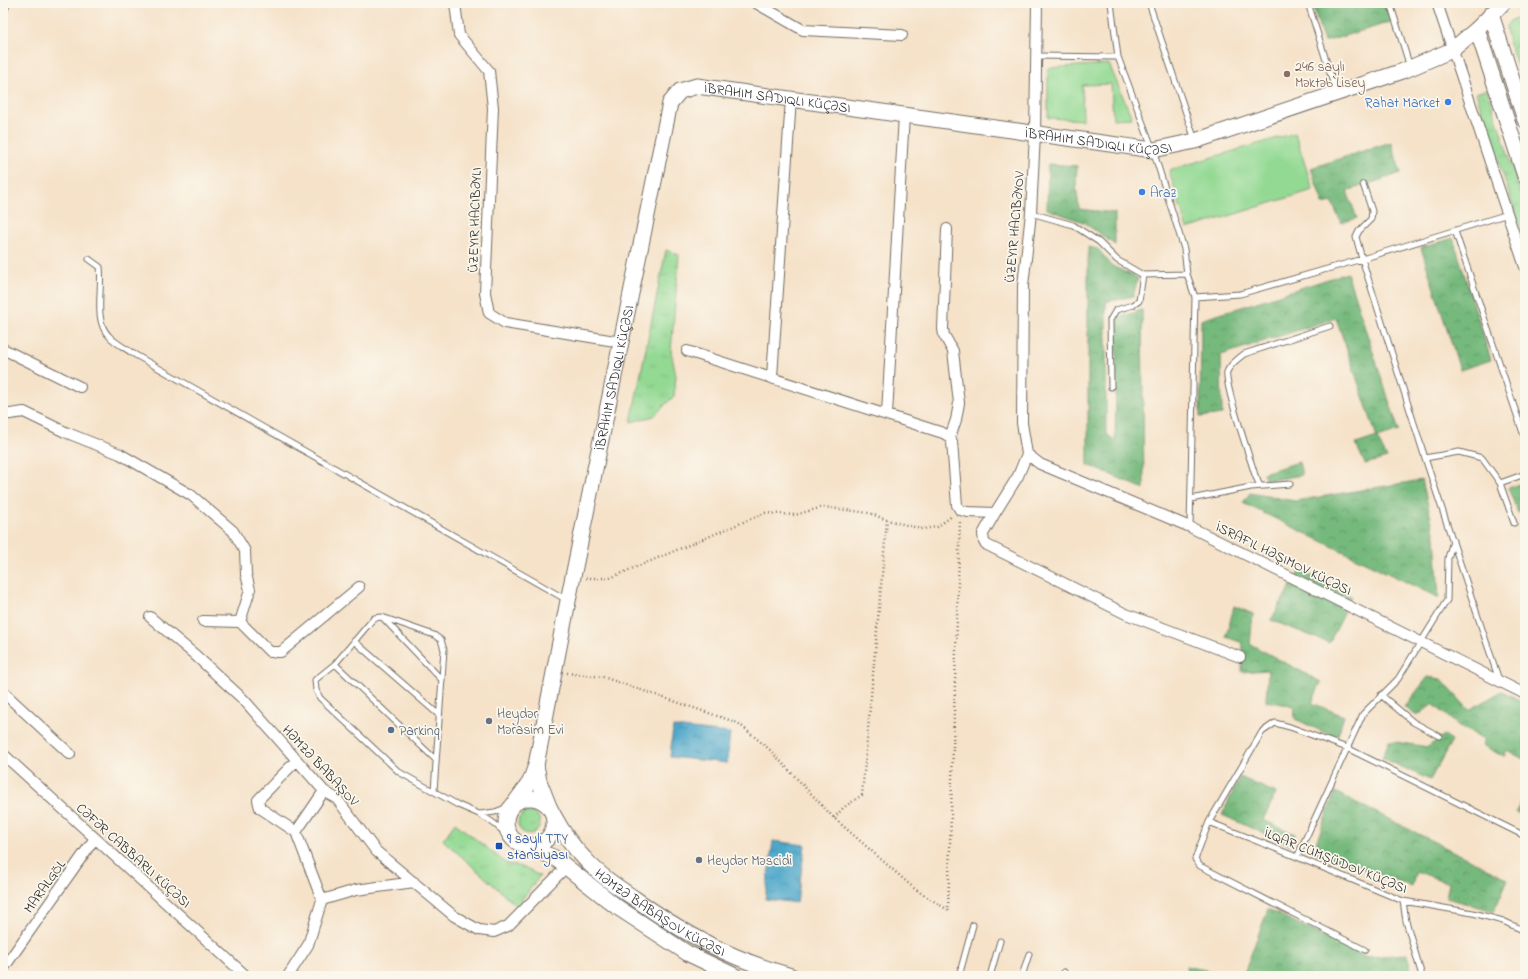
<svg xmlns="http://www.w3.org/2000/svg" width="1528" height="979" font-family="'Indie Flower',sans-serif">
  <style>
    .grass { fill: url(#grass-tufts); stroke: #5f825f }
    .forest { fill: url(#forest-crowns); stroke: #507254 }
    .green { fill: #93d993; stroke: #5f825f }
    .water { fill: url(#water-ripples); stroke: #3c697b }
    .lines { fill: none; stroke-linecap: round; stroke-linejoin: round }
    .lane-casing { stroke: #726b62; stroke-width: 7 }
    .street-casing { stroke: #726b62; stroke-width: 12 }
    .secondary-casing { stroke: #726b62; stroke-width: 17 }
    .path { stroke: #726b62; stroke-width: 2.5; stroke-dasharray: 1 3; stroke-linecap: butt }
    .lane { stroke: #fff; stroke-width: 5 }
    .street { stroke: #fff; stroke-width: 10 }
    .secondary { stroke: #fff; stroke-width: 15 }
    .education-dot { fill: #8d6e63; stroke: #fbf7ec; stroke-width: 1.5 }
    .shop-dot { fill: #3f7fe0; stroke: #fbf7ec; stroke-width: 1.5 }
    .worship-dot { fill: #6b7280; stroke: #fbf7ec; stroke-width: 1.5 }
    .service-dot { fill: #5c6f8a; stroke: #fbf7ec; stroke-width: 1.5 }
    .transit-dot { fill: #1a4fb4; stroke: #fbf7ec; stroke-width: 1.5 }
    .labels { text-anchor: middle; stroke-width: 3.5; stroke-linejoin: round; paint-order: stroke }
    .education-label { font-size: 14px; fill: #785e54; stroke: #fbf7ec; text-anchor: start }
    .street-label { font-size: 14px; fill: #2b2b2b; stroke: #fbf7ec }
    .shop-label { font-size: 14px; fill: #366cbe; stroke: #fbf7ec; text-anchor: end }
    .worship-label { font-size: 14px; fill: #5b616d; stroke: #fbf7ec; text-anchor: start }
    .service-label { font-size: 14px; fill: #4e5e75; stroke: #fbf7ec; text-anchor: start }
    .transit-label { font-size: 14px; fill: #164399; stroke: #fbf7ec; text-anchor: start }
  </style>
  <defs>
    <pattern id="grass-tufts" width="24" height="20" patternUnits="userSpaceOnUse"><rect width="24" height="20" fill="#93d993"/><path d="M3 7l-1-3M5 7V3M7 7l1-3M15 17l-1-3M17 17v-4M19 17l1-3" fill="none" stroke="#7fba7f"/></pattern>
    <pattern id="forest-crowns" width="20" height="18" patternUnits="userSpaceOnUse"><rect width="20" height="18" fill="#76b97d"/><path d="M2 6a3 3 0 1 1 6 0M12 15a3 3 0 1 1 6 0" fill="none" stroke="#619767"/></pattern>
    <pattern id="water-ripples" width="26" height="14" patternUnits="userSpaceOnUse"><rect width="26" height="14" fill="#4da7cb"/><path d="M2 4q2-2 4 0t4 0M15 11q2-2 4 0t4 0" fill="none" stroke="#4088a5"/></pattern>
  </defs>
  <rect width="100%" height="100%" fill="#fbf7ec"/>
  <filter id="ink" filterUnits="userSpaceOnUse"><feTurbulence type="fractalNoise" baseFrequency=".025" numOctaves="2"/><feDisplacementMap in="SourceGraphic" scale="8" xChannelSelector="R" yChannelSelector="G"/><feConvolveMatrix kernelMatrix="1 2 1 2 8 2 1 2 1" color-interpolation-filters="sRGB"/></filter>
  <filter id="wash" filterUnits="userSpaceOnUse"><feTurbulence type="fractalNoise" baseFrequency=".012" numOctaves="4" result="noise"/><feDisplacementMap in="SourceGraphic" scale="16" xChannelSelector="R" yChannelSelector="G"/><feGaussianBlur stdDeviation="0.9" result="paint"/><feColorMatrix in="noise" values="0 0 0 0 0 0 0 0 0 0 0 0 0 0 0 0 0 1.4 0 .05"/><feComposite in="paint" operator="in"/></filter>
  <g filter="url(#wash)">
    <rect width="100%" height="100%" fill="#f5e2c9"/>
    <path class="grass" d="M1515,18L1521,19L1525,23V91L1507,35L1506,26L1510,21Z
      M1487,89L1525,207V242L1476,93Z
      M666,250L679,255L671,351L676,376L674,396L654,416L631,422Z
      M518 823a11 11 0 1 1 22 0a11 11 0 1 1-22 0Z
      M455,823L506,863L522,867L540,876L517,906L443,840Z"/>
    <path class="forest" d="M1312,3H1385L1391,22L1324,42Z
      M1391,142L1401,173L1347,191L1357,218L1341,223L1332,202L1323,204L1311,168Z
      M1048,164L1077,166L1076,185L1079,209L1115,213V245L1083,222L1047,209Z
      M1453,238L1491,360L1460,370L1421,248Z
      M1088,247L1098,249L1112,266L1138,278L1133,296L1106,302V433L1115,441L1117,318L1142,310L1144,489L1088,465Z
      M1347,273L1399,431L1377,438L1387,458L1365,464L1356,444L1377,437L1336,318L1221,355L1222,414L1200,417L1201,320Z
      M1299,462L1302,475L1266,481L1263,473Z
      M1422,480L1435,536L1439,598L1243,503L1250,493L1295,501Z
      M1525,482V510L1518,513L1508,488Z
      M1300,570L1351,596L1341,620L1329,643L1271,620Z
      M1234,606L1253,614L1250,644L1321,682L1312,703L1344,716L1337,738L1295,719L1294,706L1266,701L1268,670L1242,672L1243,643L1226,637Z
      M1428,677L1441,679L1469,710L1502,691L1525,703V760L1507,750L1504,757L1482,745L1484,739L1459,726L1433,704L1417,716L1404,707Z
      M1444,735L1452,740L1430,780L1382,758L1389,741L1428,747Z
      M1240,777L1276,793L1263,820L1295,834L1290,845L1222,815Z
      M1335,792L1508,879L1494,911L1446,898L1449,883L1416,871L1412,886L1313,851Z
      M1525,793V816L1516,812Z
      M1268,909L1367,957L1407,954L1412,976H1243Z
      M1186,966L1233,976H1187Z"/>
    <path class="green" d="M1109,64L1132,118L1113,119L1111,84L1082,85L1083,120L1048,118V68Z
      M1295,133L1313,190L1187,229L1169,170Z"/>
    <path class="water" d="M673,727L730,733L727,763L670,757Z
      M773,841L805,845L797,903L765,899Z"/>
  </g>
  <g filter="url(#ink)">
    <g class="lines">
      <defs>
        <path id="lane" d="M1111,3L1118,57L1153,150L1184,249L1187,274L1195,297L1190,527
          M1149,3L1195,140
          M1308,3L1336,92
          M1390,3L1410,67
          M1036,56L1118,57
          M1363,184L1372,211L1371,219L1359,231L1356,237L1362,259L1425,458L1499,680
          M1031,213L1073,225L1099,242L1117,260L1143,275L1139,301L1133,305L1116,310L1110,320L1111,387
          M1455,231L1525,439
          M89,259L100,267C103,288 93,321 109,336C115,343 124,347 132,353L567,600
          M1143,275L1187,274
          M1195,297L1240,294L1362,259L1508,214
          M1425,458L1459,452L1482,458L1500,483L1514,523
          M1500,483L1525,474
          M1260,486L1255,475C1250,458 1224,384 1227,372C1230,364 1238,359 1244,354L1330,326
          M1191,499L1251,487L1290,484
          M383,618L442,680
          M354,641L439,715
          M335,664L436,760
          M1381,695L1413,722L1439,736
          M434,791L444,650L441,640L434,635L382,617L374,618L335,664L315,680L316,690L320,698L399,772L458,805L479,814L492,822L513,839
          M480,814L495,812L513,805
          M1209,822L1297,857L1403,901L1473,913L1503,921L1525,931
          M1297,857L1363,714L1398,679L1447,600L1448,558L1453,541
          M1403,901L1406,921L1422,976
          M1365,950L1200,866L1195,859L1209,822L1262,732L1275,723L1290,727L1347,748L1525,836
          M959,976L973,925
          M990,976L1000,941
          M1022,976L1029,954
          M1062,976L1064,972"/>
        <path id="street" d="M455,3L459,35L489,71L493,108L485,293L489,313L505,323L621,342
          M756,3L803,30L902,35
          M1437,3L1525,267
          M3,8L5,3
          M947,229L943,329L944,335L953,351L959,403L956,420L950,437
          M3,349L80,387
          M687,351L943,433L950,437L952,442L957,505L960,510L968,512L995,513
          M772,377L791,99
          M887,414L904,115
          M3,415L24,412L65,432L120,454L191,495L233,531L245,551L246,574L250,590L240,622L203,621
          M1027,454L1040,464L1190,527L1525,694
          M1027,454L1022,423L1023,286L1031,213L1035,134L1037,3
          M1027,454L1018,476L995,513L983,534L984,542L987,545L1126,614L1240,657
          M150,617L194,654L244,700L324,791L337,799L376,851L454,916L479,930L494,932L508,926L567,866
          M240,622L270,652H281L359,587
          M3,692L70,754
          M3,754L246,976
          M296,832L324,791
          M322,900L356,890L414,882
          M3,969L95,838
          M288,976L308,945L322,900L296,832L260,808L258,800L297,760"/>
        <g id="secondary">
          <path d="M1491,14L1525,120"/>
          <path d="M1477,29L1525,176"/>
          <path id="s1" d="M536,765L568,601L670,103L680,91L697,86L1153,150L1195,141L1403,71L1452,50L1477,29L1503,3"/>
          <circle cx="530" cy="822" r="24"/>
          <path d="M514,804L530,782L536,765L539,781L550,809"/>
          <path id="s2" d="M554,816C562,831 572,846 584,858C598,874 616,886 634,898C684,934 731,959 791,976"/>
          <path d="M524,845L555,858L617,907L687,953L735,976"/>
        </g>
      </defs>
      <use href="#lane" class="lane-casing"/>
      <use href="#street" class="street-casing"/>
      <use href="#secondary" class="secondary-casing"/>
      <path class="path" d="M586,578H610L765,513L795,515L823,507L869,513L887,520L922,529L937,527L952,516
        M567,673L603,677L738,723L769,749L834,818L916,890L948,910L960,520
        M834,818L843,808L862,795L887,520"/>
      <use href="#lane" class="lane"/>
      <use href="#street" class="street"/>
      <use href="#secondary" class="secondary"/>
    </g>
  </g>
  <circle class="education-dot" cx="1287" cy="74" r="4"/>
  <g class="shop-dot">
    <circle cx="1448" cy="102" r="4"/>
    <circle cx="1142" cy="192" r="4"/>
  </g>
  <g class="worship-dot">
    <circle cx="489" cy="721" r="4"/>
    <circle cx="699" cy="860" r="4"/>
  </g>
  <circle class="service-dot" cx="391" cy="730" r="4"/>
  <rect class="transit-dot" x="495" y="842" width="8" height="8" rx="2"/>
  <g class="labels">
    <g class="education-label">
      <text x="1295" y="71">246 saylı<tspan x="1295" dy="16">Məktəb Lisey</tspan></text>
    </g>
    <g class="street-label">
      <text dy="5" stroke="none"><textPath href="#s1" startOffset="790">İBRAHIM SADIQLI KÜÇƏSI</textPath></text>
      <text dy="5" stroke="none"><textPath href="#s1" startOffset="1114">İBRAHIM SADIQLI KÜÇƏSI</textPath></text>
      <text transform="translate(474 220) rotate(-88)" y="5">ÜZEYIR HACIBƏYLI</text>
      <text transform="translate(1014 227) rotate(-85)" y="5">ÜZEYIR HACIBƏYOV</text>
      <text dy="5" stroke="none"><textPath href="#s1" startOffset="395">İBRAHIM SADIQLI KÜÇƏSI</textPath></text>
      <text transform="translate(1284 558) rotate(26)" y="5">İSRAFIL HƏŞIMOV KÜÇƏSI</text>
      <text transform="translate(321 765) rotate(47)" y="5">HƏMZƏ BABAŞOV</text>
      <text transform="translate(134 855) rotate(42)" y="5">CƏFƏR CABBARLI KÜÇƏSI</text>
      <text transform="translate(1336 860) rotate(22)" y="5">İLQAR CÜMŞÜDOV KÜÇƏSI</text>
      <text transform="translate(44 886) rotate(-55)" y="5">MARALGÖL</text>
      <text dy="5" stroke="none"><textPath href="#s2" startOffset="146">HƏMZƏ BABAŞOV KÜÇƏSI</textPath></text>
    </g>
    <g class="shop-label">
      <text x="1440" y="107">Rahat Market</text>
      <text x="1150" y="197" text-anchor="start">Araz</text>
    </g>
    <g class="worship-label">
      <text x="497" y="718">Heydər<tspan x="497" dy="16">Mərasim Evi</tspan></text>
      <text x="707" y="865">Heydər Məscidi</text>
    </g>
    <g class="service-label">
      <text x="399" y="735">Parkinq</text>
    </g>
    <g class="transit-label">
      <text x="507" y="843">9 saylı TTY<tspan x="507" dy="16">stansiyası</tspan></text>
    </g>
  </g>
  <rect width="1528" height="979" fill="none" stroke="#fbf7ec" stroke-width="16"/>
</svg>
